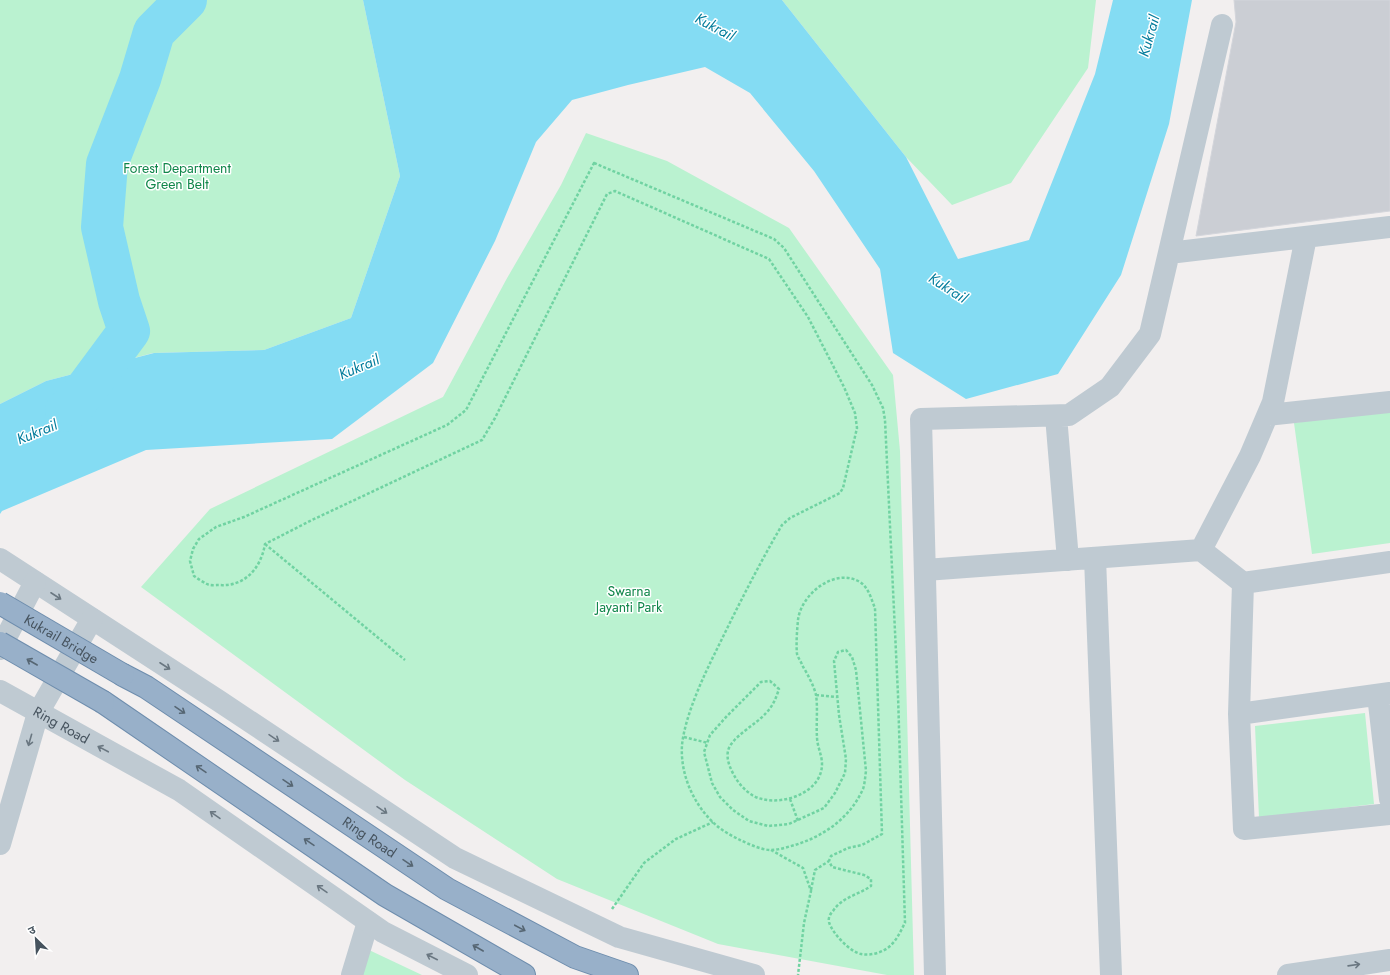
<svg xmlns="http://www.w3.org/2000/svg" width="1390" height="975" font-family="Jost,'Noto Sans Devanagari',sans-serif">
  <style>
    .green { fill: #baf2d0 }
    .water { fill: #84dcf3 }
    .lines { fill: none; stroke-linecap: round; stroke-linejoin: round }
    .river { stroke: #84dcf3; stroke-width: 42 }
    .building { fill: #cbced4; stroke: #d3d5db }
    .trunk-casing { stroke: #6e8dad; stroke-width: 24 }
    .path { stroke: #70d3a2; stroke-width: 2.5; stroke-dasharray: 3 2; stroke-linecap: butt }
    .minor { stroke: #bfcad2; stroke-width: 22 }
    .tertiary { stroke: #bfcad2; stroke-width: 22 }
    .trunk { stroke: #98b0c9; stroke-width: 22 }
    .trunk-bridge-casing { stroke: #6e8dad; stroke-width: 24; stroke-linecap: butt }
    .trunk-bridge { stroke: #98b0c9; stroke-width: 22 }
    .oneway { stroke: #6a7781 }
    .oneway2 { stroke: #566673 }
    .labels { text-anchor: middle; stroke-width: 3; stroke-linejoin: round; paint-order: stroke }
    .park-label { font-size: 14px; fill: #10864a; stroke: #fff }
    .street-label { font-size: 14px; fill: #46535e; stroke: #fff }
    .water-label { font-size: 15px; font-style: italic; fill: #047d9c; stroke: #fff }
  </style>
  <rect width="100%" height="100%" fill="#f2efef"/>
  <path class="green" d="M0,0H363L400,176L351,318L264,350L153,353L46,381L0,404Z
    M782,0H1096L1088,68L1011,183L952,205L906,157Z
    M586,133L667,161L789,228L893,375L900,451L914,975H887L718,944L557,879L405,780L141,587L210,509L443,397L506,280L561,185Z
    M1390,409V543L1312,554L1294,423Z
    M1365,713L1374,804L1259,818L1255,726Z
    M369,950L422,975H362Z"/>
  <path class="water" d="M363,0H782L906,157L958,259L1029,240L1095,74L1113,0H1192L1169,124L1121,275L1058,374L966,399L893,353L880,269L814,171L750,93L705,67L628,85L572,100L536,142L495,241L433,363L332,439L146,450L2,511L0,514V404L46,381L154,353L264,350L351,318L400,176Z"/>
  <g class="lines">
    <path class="river" d="M66,411L75,404L129,331L119,301L102,227L107,164L140,79L154,32L186,0"/>
  </g>
  <path class="building" d="M1234,0H1390V211L1196,236L1236,22Z"/>
  <g class="lines">
    <defs>
      <g id="trunk">
        <path id="s2" d="M123,675L146,687L447,889L575,957L627,975"/>
        <path d="M103,702L385,895L524,975"/>
      </g>
    </defs>
    <use href="#trunk" class="trunk-casing"/>
    <path class="path" d="M594,163L774,239L784,248L872,385L883,408L885,420L898,695L905,923C901,930 898,938 892,944C885,952 872,956 861,954C850,952 832,933 829,922C828,918 830,914 833,911C842,897 858,895 871,886V879L864,875L832,867L829,861L831,856L848,848L862,845L882,834L875,608C871,599 869,588 860,582C835,567 801,594 798,620C797,631 796,643 797,654C798,658 801,661 802,665C807,673 814,686 816,695C818,707 816,725 817,737C817,746 822,755 822,764C822,792 785,805 762,799C751,797 741,787 735,777C731,770 726,760 728,751C731,737 757,724 766,713C773,706 776,698 779,689L770,681L761,682L727,716L710,735L704,752L712,783L720,797L733,810L749,821L768,826L789,824L824,808L835,793L845,773L846,759L839,715L834,661L838,652L846,650L852,657L856,670L866,771C865,777 865,783 863,789C850,818 824,836 795,845C787,847 779,850 771,850C761,850 749,844 740,840C732,836 723,831 717,826C694,806 680,775 682,745C685,716 703,677 716,651C737,608 758,566 782,525L790,518L840,493L843,488L857,428L855,413L844,387L808,317L769,259L615,191L607,194L495,418L482,440L312,520L265,544C261,568 245,587 219,585C216,585 211,586 207,584C203,582 198,579 194,576L190,561L193,549L199,539L216,527L244,517L447,425L466,410Z
      M265,544L405,660
      M816,695L837,697
      M684,737L708,743
      M790,799L798,821
      M771,850L803,868L811,891L804,923L798,975
      M811,890L815,870L829,861
      M612,909L644,863L676,839L713,822"/>
    <path class="minor" d="M1169,253L1390,227
      M1268,415L1390,402
      M1056,416L1068,560
      M1201,550L1250,456L1273,402L1306,237
      M1095,558L1111,975
      M925,570L1201,550L1243,583L1390,562
      M1243,583L1239,714L1244,829L1390,814
      M1378,695L1390,799
      M1239,714L1390,693
      M352,975L368,922
      M935,975L921,419L1069,415L1110,387L1150,334L1222,25"/>
    <g class="tertiary">
      <path d="M0,559L219,701L455,858L619,937L754,975"/>
      <path d="M0,649L35,582"/>
      <path id="s1" d="M0,691L179,790L383,932L467,975"/>
      <path d="M0,844L38,713L92,619"/>
      <path d="M1288,975L1390,960"/>
    </g>
    <use href="#trunk" class="trunk"/>
    <defs>
      <g id="trunk-bridge">
        <path id="s3" d="M0,603L123,675"/>
        <path d="M0,643L103,702"/>
      </g>
    </defs>
    <use href="#trunk-bridge" class="trunk-bridge-casing"/>
    <use href="#trunk-bridge" class="trunk-bridge"/>
  </g>
  <defs><path id="oneway-shaft" d="M-6 0H5M1.5-3L5.5 0L1.5 3" fill="none" stroke-width="1.6" stroke-linecap="round" stroke-linejoin="round"/></defs>
  <g class="oneway">
    <use href="#oneway-shaft" transform="translate(56 596) rotate(33)"/>
    <use href="#oneway-shaft" transform="translate(165 666) rotate(33)"/>
    <use href="#oneway-shaft" transform="translate(274 738) rotate(34)"/>
    <use href="#oneway-shaft" transform="translate(30 740) rotate(106)"/>
    <use href="#oneway-shaft" transform="translate(103 749) rotate(-152)"/>
    <use href="#oneway-shaft" transform="translate(382 810) rotate(34)"/>
    <use href="#oneway-shaft" transform="translate(215 815) rotate(-145)"/>
    <use href="#oneway-shaft" transform="translate(322 889) rotate(-145)"/>
    <use href="#oneway-shaft" transform="translate(432 957) rotate(-153)"/>
    <use href="#oneway-shaft" transform="translate(1354 965) rotate(-8)"/>
  </g>
  <g class="oneway2">
    <use href="#oneway-shaft" transform="translate(32 662) rotate(-150)"/>
    <use href="#oneway-shaft" transform="translate(180 710) rotate(34)"/>
    <use href="#oneway-shaft" transform="translate(201 769) rotate(-146)"/>
    <use href="#oneway-shaft" transform="translate(288 783) rotate(34)"/>
    <use href="#oneway-shaft" transform="translate(309 842) rotate(-146)"/>
    <use href="#oneway-shaft" transform="translate(408 863) rotate(34)"/>
    <use href="#oneway-shaft" transform="translate(520 928) rotate(28)"/>
    <use href="#oneway-shaft" transform="translate(478 948) rotate(-150)"/>
  </g>
  <g class="labels">
    <g class="park-label">
      <text x="177" y="173">Forest Department<tspan x="177" dy="16">Green Belt</tspan></text>
      <text x="629" y="596">Swarna<tspan x="629" dy="16">Jayanti Park</tspan></text>
    </g>
    <g class="street-label">
      <text dy="5" stroke="none"><textPath href="#s3" startOffset="71">Kukrail Bridge</textPath></text>
      <text dy="5" stroke="none"><textPath href="#s1" startOffset="70">Ring Road</textPath></text>
      <text dy="5" stroke="none"><textPath href="#s2" startOffset="295">Ring Road</textPath></text>
    </g>
    <g class="water-label">
      <text transform="translate(715 27) rotate(28)" y="5">Kukrail</text>
      <text transform="translate(1149 36) rotate(-74)" y="5">Kukrail</text>
      <text transform="translate(948 288) rotate(33)" y="5">Kukrail</text>
      <text transform="translate(359 367) rotate(-23)" y="5">Kukrail</text>
      <text transform="translate(37 432) rotate(-22)" y="5">Kukrail</text>
    </g>
  </g>
  <g transform="translate(36 939) rotate(335)" stroke="#ffffff" stroke-width="3" paint-order="stroke">
  <path d="M0-3L7 15L0 10L-7 15Z" fill="#46535e"/>
  <text y="-6" font-size="11" font-weight="bold" text-anchor="middle" fill="#46535e">उ</text>
  </g>
</svg>
